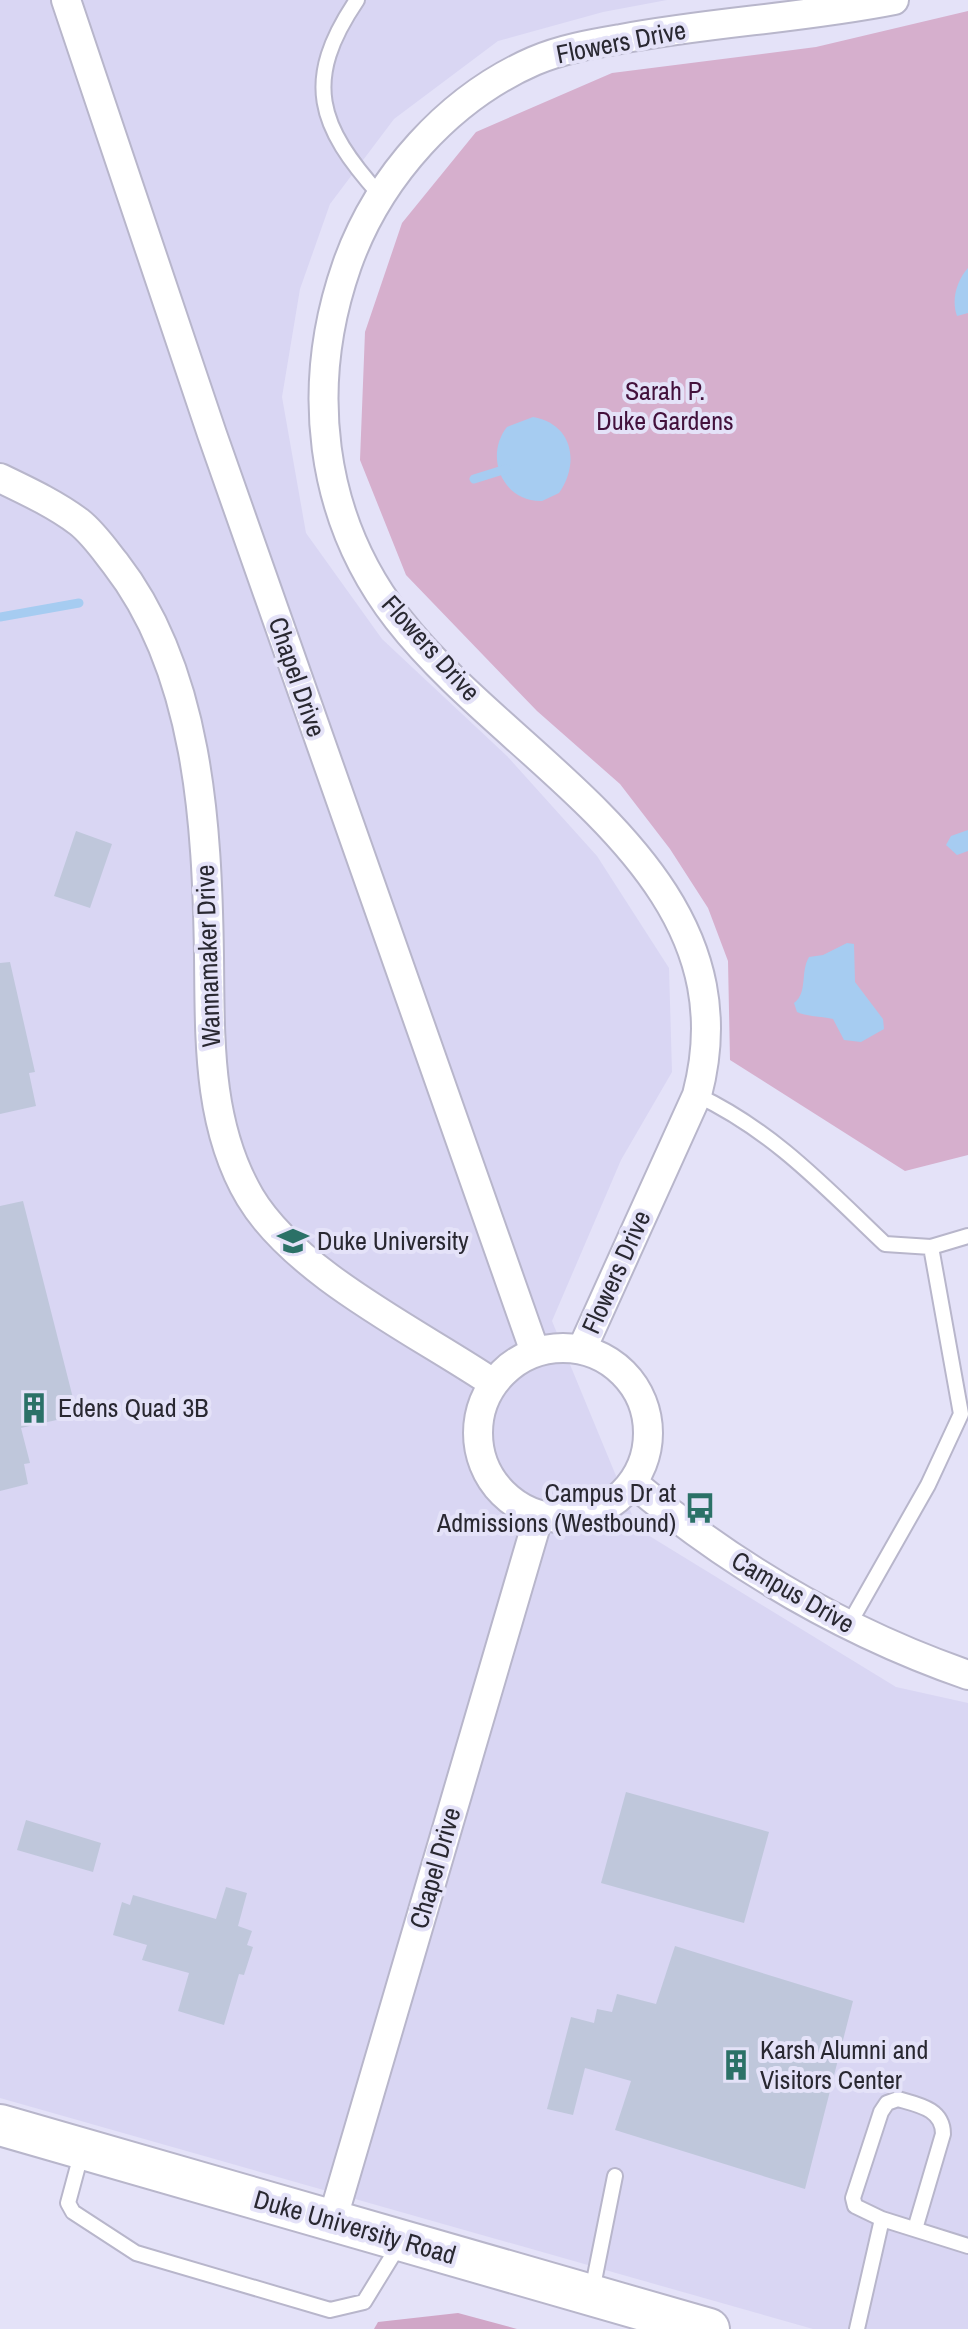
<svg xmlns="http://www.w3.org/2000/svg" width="968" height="2329" font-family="'Archivo Narrow',sans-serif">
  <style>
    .built { fill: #d9d6f3 }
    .green { fill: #d6afcd }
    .forest { fill: #d0a6c7 }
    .water { fill: #a6ccf1 }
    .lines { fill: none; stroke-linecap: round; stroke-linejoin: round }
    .stream { stroke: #a6ccf1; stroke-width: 9 }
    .building { fill: #bfc7db }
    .service-casing { stroke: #b8b6cb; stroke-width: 18 }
    .minor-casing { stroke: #b8b6cb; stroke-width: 32 }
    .secondary-casing { stroke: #b8b6cb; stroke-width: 44 }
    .service { stroke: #fff; stroke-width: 14 }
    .minor { stroke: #fff; stroke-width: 28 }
    .secondary { stroke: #fff; stroke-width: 40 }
    .labels { text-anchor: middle; stroke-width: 8; stroke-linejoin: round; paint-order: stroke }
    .street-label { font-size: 26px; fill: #292831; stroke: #e4e2f8 }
    .park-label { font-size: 26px; fill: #43113c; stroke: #e4e2f8 }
    .poi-label { font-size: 26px; fill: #292831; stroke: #e4e2f8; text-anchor: start }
  </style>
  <rect width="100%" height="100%" fill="#e4e2f8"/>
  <path class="built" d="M0,0H667L603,12L498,41L394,119L330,204L300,289L282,397L306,533L382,639L507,756L597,856L669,968L672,1072L621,1160L552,1321L638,1529L896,1687L968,1703V2329H813L0,2098Z"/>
  <path class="green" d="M968,11V1155L905,1171L730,1060L728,961L708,908L670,849L620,784L537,711L406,575L360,460L365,332L402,223L476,132L612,73L816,47Z"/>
  <path class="forest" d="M458,2313L517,2329H374L378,2322Z"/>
  <path class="water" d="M968,268V313L957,316C951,300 957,280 968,268Z
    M533,417C573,424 580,463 559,493L542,501C502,502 484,456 507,427Z
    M968,830V851L957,855L946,845L951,836Z
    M847,943L854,944L855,982L883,1019L884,1029L861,1042L844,1040L833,1019C821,1016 808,1017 797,1012L794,1003C808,993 800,972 809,957L823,955Z"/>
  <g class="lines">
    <path class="stream" d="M474,479L506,469
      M0,617L79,603"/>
  </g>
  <path class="building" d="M76,831L112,844L90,908L54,896Z
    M10,962L35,1072L29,1073L36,1106L0,1114V963Z
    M23,1201L75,1406L59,1410L61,1419L21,1428L30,1463L24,1464L28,1484L0,1491V1206Z
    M626,1792L769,1832L744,1923L601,1883Z
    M26,1820L101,1843L93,1872L17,1850Z
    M226,1887L247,1893L238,1926L252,1931L247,1945L253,1947L244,1975L239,1974L224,2025L178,2011L189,1973L142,1960L147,1945L113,1935L122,1902L130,1905L133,1895L216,1919Z
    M675,1946L853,2001L805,2189L615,2130L631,2081L585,2068L573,2115L547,2109L571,2017L594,2023L597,2009L612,2012L617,1994L656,2004Z"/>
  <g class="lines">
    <defs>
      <path id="service" d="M357,0C302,81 318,126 380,195
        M697,1095C773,1131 824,1186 885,1244L931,1247L968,1236
        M848,1626L928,1485L961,1414L931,1247
        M82,2151L68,2203L73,2212L136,2253L330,2310L364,2302L399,2245
        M882,2219L855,2206L853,2198L881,2112L887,2103L898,2099C919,2105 943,2109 943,2134L915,2229
        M592,2291L615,2176
        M857,2329L882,2219L968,2246"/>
      <path id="minor" d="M66,0L212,434L535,1352
        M0,478C27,491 55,504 79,522C93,533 104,549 115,563C199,671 207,824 209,956C210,1038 207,1124 250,1197C296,1274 419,1333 493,1383
        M478 1433a85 85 0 1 1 170 0a85 85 0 1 1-170 0Z
        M582,1349L697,1095C756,872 510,764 398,619C318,516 305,385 347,265C378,177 449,98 534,61C562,49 592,44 621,39C711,22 804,18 894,0
        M633,1483C734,1567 844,1632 968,1675
        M332,2221L539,1515"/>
      <path id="secondary" d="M0,2125L709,2329"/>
    </defs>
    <use href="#service" class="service-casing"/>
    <use href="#minor" class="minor-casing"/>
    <use href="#secondary" class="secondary-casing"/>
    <use href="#service" class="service"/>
    <use href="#minor" class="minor"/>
    <use href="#secondary" class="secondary"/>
  </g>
  <defs>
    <symbol id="university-bare" viewBox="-9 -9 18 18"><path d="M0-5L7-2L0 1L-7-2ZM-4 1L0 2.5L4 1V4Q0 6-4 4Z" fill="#2b7167" stroke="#e4e2f8" stroke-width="2.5" paint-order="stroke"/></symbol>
    <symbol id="building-bare" viewBox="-9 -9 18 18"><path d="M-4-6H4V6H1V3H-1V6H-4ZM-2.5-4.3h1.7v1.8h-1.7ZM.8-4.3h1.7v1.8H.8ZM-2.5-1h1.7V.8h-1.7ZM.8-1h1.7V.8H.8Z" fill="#2b7167" stroke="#e4e2f8" stroke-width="2.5" paint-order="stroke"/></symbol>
    <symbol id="bus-bare" viewBox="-9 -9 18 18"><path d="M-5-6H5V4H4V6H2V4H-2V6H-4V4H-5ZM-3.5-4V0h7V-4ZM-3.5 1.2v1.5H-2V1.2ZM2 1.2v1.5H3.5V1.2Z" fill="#2b7167" stroke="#e4e2f8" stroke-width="2.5" paint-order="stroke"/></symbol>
  </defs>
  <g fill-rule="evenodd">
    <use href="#university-bare" x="271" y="1219" width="44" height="44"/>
    <use href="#building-bare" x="12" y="1386" width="44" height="44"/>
    <use href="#bus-bare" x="678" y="1486" width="44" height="44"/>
    <use href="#building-bare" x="714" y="2043" width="44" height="44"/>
  </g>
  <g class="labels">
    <g class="street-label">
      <text transform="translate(621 42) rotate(-11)" y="9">Flowers Drive</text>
      <text transform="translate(431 648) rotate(48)" y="9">Flowers Drive</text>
      <text transform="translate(297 677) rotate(71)" y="9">Chapel Drive</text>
      <text transform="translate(208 956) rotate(-92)" y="9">Wannamaker Drive</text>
      <text transform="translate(616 1272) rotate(-66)" y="9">Flowers Drive</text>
      <text transform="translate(793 1592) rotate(30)" y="9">Campus Drive</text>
      <text transform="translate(435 1868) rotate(-74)" y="9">Chapel Drive</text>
      <text transform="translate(355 2227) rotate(16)" y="9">Duke University Road</text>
    </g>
    <g class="park-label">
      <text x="665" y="400">Sarah P.<tspan x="665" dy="30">Duke Gardens</tspan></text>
    </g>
    <g class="poi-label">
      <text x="317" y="1250">Duke University</text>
      <text x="58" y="1417">Edens Quad 3B</text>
      <text x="676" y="1502" text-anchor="end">Campus Dr at<tspan x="676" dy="30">Admissions (Westbound)</tspan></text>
      <text x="760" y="2059">Karsh Alumni and<tspan x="760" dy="30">Visitors Center</tspan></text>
    </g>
  </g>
</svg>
